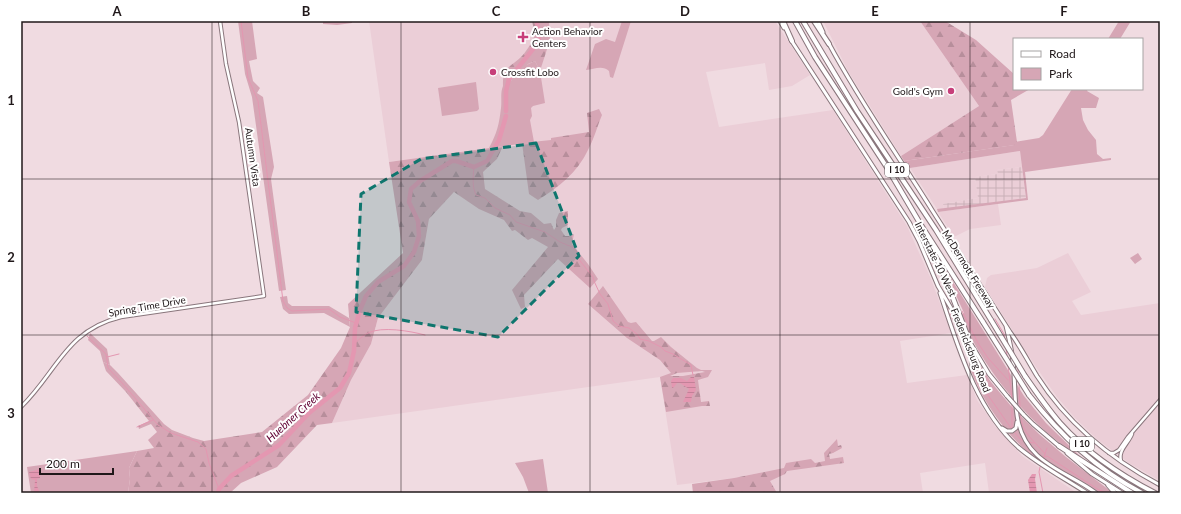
<svg xmlns="http://www.w3.org/2000/svg" width="1181" height="514" font-family="Lato,sans-serif">
  <style>
    .built { fill: #ebced7 }
    .industrial { fill: url(#industrial-grid) }
    .green { fill: #d6a6b5 }
    .forest { fill: url(#forest-firs); fill-rule: evenodd }
    .water { fill: url(#water-rules) }
    .lines { fill: none; stroke-linecap: round; stroke-linejoin: round }
    .stream { stroke: #e497b1; stroke-width: 1 }
    .river { stroke: #e497b1; stroke-width: 4.5 }
    .tertiary-casing { stroke: #89767c; stroke-width: 4.5 }
    .secondary-casing { stroke: #89767c; stroke-width: 5 }
    .primary-casing { stroke: #89767c; stroke-width: 5.5 }
    .motorway-casing { stroke: #89767c; stroke-width: 6 }
    .tertiary { stroke: #fff; stroke-width: 2.5 }
    .secondary { stroke: #fff; stroke-width: 3 }
    .primary { stroke: #fff; stroke-width: 3.5 }
    .motorway { stroke: #fff; stroke-width: 4 }
    .secondary-bridge-casing { stroke: #89767c; stroke-width: 5; stroke-linecap: butt }
    .motorway-bridge-casing { stroke: #89767c; stroke-width: 6; stroke-linecap: butt }
    .secondary-bridge { stroke: #fff; stroke-width: 3 }
    .motorway-bridge { stroke: #fff; stroke-width: 4 }
    .marked { fill: #0f766e; fill-opacity: 0.2; stroke: #0f766e; stroke-width: 3; stroke-dasharray: 8 5; stroke-linejoin: round }
    .grid { fill: none; stroke: #20181a; stroke-width: 1; stroke-opacity: 0.55 }
    .poi-dot { fill: #c73f7a; stroke: #fff; stroke-width: 1.5 }
    .labels { text-anchor: middle; stroke-width: 4; stroke-linejoin: round; paint-order: stroke }
    .shield { fill: #fff; stroke: #635d5f; stroke-width: 1 }
    .shield-label { font-size: 9px; font-weight: bold; fill: #20181a }
    .poi-label { font-size: 10px; fill: #20181a; stroke: #fff; text-anchor: start }
    .street-label { font-size: 10px; fill: #20181a; stroke: #fff }
    .water-label { font-size: 11px; font-style: italic; fill: #5f0132; stroke: #fff }
    .neatline { fill: none; stroke: #20181a; stroke-width: 1.5 }
    .grid-label { font-size: 13px; text-anchor: middle; font-weight: bold; fill: #20181a }
  </style>
  <defs>
    <pattern id="industrial-grid" width="8" height="8" patternUnits="userSpaceOnUse"><rect width="8" height="8" fill="#ebced7"/><path d="M0 4h8M4 0v8" fill="none" stroke="#c9b0b8"/></pattern>
    <pattern id="forest-firs" width="22" height="20" patternUnits="userSpaceOnUse"><rect width="22" height="20" fill="#d6a6b5"/><path d="M5 1l3.5 6h-7zM16 11l3.5 6h-7z" fill="#b78e9b"/></pattern>
    <pattern id="water-rules" width="6" height="5" patternUnits="userSpaceOnUse"><rect width="6" height="5" fill="#e497b1"/><path d="M0 2.5h6" fill="none" stroke="#c38198"/></pattern>
  </defs>
  <rect width="100%" height="100%" fill="#f0dbe1"/>
  <path class="built" d="M369,21H532L540,70L550,40L549,21H775L810,75L792,86L769,90L765,63L706,72L719,127L833,110L907,226L931,279L951,333L900,341L907,383L967,375L977,400L995,426L1022,456L1077,493H989L985,463L920,473L923,493H771L764,472L734,478L677,485L660,377L332,423L351,380L371,344L378,318L422,260L429,219L453,193L485,170L497,159L502,146L389,162Z
    M823,21H920L979,106L901,156L848,71Z
    M1020,151L1022,167L997,170L998,174L975,177L978,198L943,204L944,209H937L910,168Z
    M998,204L1001,225L970,229L954,237L938,212Z
    M1068,253L1091,292L1072,301L1081,315L1160,303V481L1129,463L1098,440L1075,418L1057,397L1036,367L985,287L987,278L991,275L1037,268Z"/>
  <path class="industrial" d="M1022,167L1026,198L944,209L943,204L978,198L975,177L998,174L997,170Z"/>
  <path class="green" d="M238,21H252L257,59L249,61L253,81L260,88L257,93L263,97L274,167L271,179L286,290L279,291L252,97L245,74Z
    M323,21H352V23L337,25L323,24Z
    M622,21H631L613,78L610,77L609,71C603,65 594,69 586,70L595,44L606,39L615,42Z
    M1119,21H1131L1120,39H1108Z
    M535,61L540,71L545,103L533,106L531,108L532,116L530,120L534,142L489,148C497,133 499,125 501,108C502,100 500,93 503,86H508L518,69Z
    M476,82L479,109L477,111L442,116L438,88Z
    M1072,89H1088L1087,91L1099,98L1096,108H1081L1083,120L1088,130L1096,140L1097,154L1103,159L1111,158V160L1025,172L1028,200L938,212L937,209L1026,198L1020,151L910,168L904,161L1014,145V142L1039,138L1043,135Z
    M1138,253L1142,259L1135,264L1130,258Z
    M941,264H942L1024,396L1046,423L1081,457L1080,458C1027,422 986,373 960,315L964,313L950,282L948,283Z
    M287,296L288,303L292,306H329L349,318L350,327L324,313L289,314L283,309L280,297Z
    M947,308L980,365L991,382L1011,406L1039,434L1066,457L1113,493H1099L1039,456L1036,459C1007,436 983,403 970,368L973,367Z
    M90,333L107,349L110,365L103,362L100,351L88,340Z
    M137,451L129,468L130,479L128,493H31L27,467Z
    M543,459L548,493H529L523,477L515,463Z"/>
  <path class="forest" d="M532,21H549L550,40L540,71L535,61L528,64L523,70L518,69L508,86H503C502,67 511,67 522,56C526,52 532,42 534,37C535,32 533,26 532,21Z
    M920,21H945L976,40L1014,74V89H1030L1011,100L1017,142H1014L1015,145L904,161L901,156L979,106Z
    M599,109L602,115C597,127 594,139 588,150C577,173 559,187 538,200L529,194L522,143L551,140V138L589,132L587,113Z
    M503,146L497,159L483,172L485,189L520,211L531,213L544,224L551,223L554,230L556,227V220L559,213L568,211V225L562,228L561,230L565,236H570L574,234L572,244L588,264L598,279L590,288L558,259L524,295L525,307L521,309L512,290L548,247L532,238L528,240L515,230L512,231L504,220L479,209L454,192L429,219L422,260L378,318L371,344L351,380L332,423L317,425L277,467L241,483L230,493H128L130,479L129,468L137,451L154,448L148,440L157,432L151,424L139,429L138,426L149,421L126,392L106,371L103,362L110,365L118,373L164,424L172,430L193,438L204,441L262,432L308,395L341,348L350,327L348,304L403,253L389,162Z
    M603,286L628,322L631,323L636,322L652,341H654L661,337L671,347L697,368L701,370H712L708,377L698,380L701,402L709,401L710,406H702L666,412L660,377L671,373L660,360L627,338L588,304ZM702,371L705,372L683,376H670L677,373Z
    M837,439L838,446L841,445L842,448L833,453L829,454L830,459L843,457L844,463L787,471L785,474L770,481L777,493H693L692,484L734,478L784,468L786,463L811,459L815,463L825,461L824,453Z"/>
  <path class="water" d="M691,377H694L696,390L692,396L691,402H683L689,389L680,383H677L674,387L672,388L671,381L673,378H681L687,381Z
    M40,469V478L37,479V486L40,493H34L35,480L31,479L29,472Z
    M1032,474H1036L1035,479L1037,493H1030L1028,480Z"/>
  <g class="lines">
    <path class="stream" d="M241,21L248,78L258,101L283,301L287,308L292,311L329,309L340,317L356,323
      M474,167C473,176 472,187 476,195L485,198L495,208L510,215L516,222L545,232L560,242L572,247L577,252V257L593,277L594,281L600,294L608,304L613,321L619,326L629,328L637,334L640,339L649,341L661,347L665,351L673,354L691,365L693,375
      M949,310L983,388L1011,428
      M962,311L978,343L988,358L1008,380
      M995,319L1004,334L1005,340
      M87,336L106,354L108,368L123,384L158,425L171,433L198,442L206,449L209,463L219,489
      M355,343C359,340 363,335 368,333C382,326 410,331 425,335
      M1006,347L1007,356
      M107,357L119,354
      M1008,365L1012,399
      M1018,369V375
      M1019,382L1020,408
      M1020,414C1022,434 1033,439 1045,454
      M137,427L153,420
      M1012,429V405
      M1015,433L1021,440H1023
      M1028,442L1034,443
      M1044,457L1047,456L1099,490L1105,492
      M1044,457L1047,448
      M1040,467L1039,472L1043,493"/>
    <path class="river" d="M506,111V91L509,79L537,44L539,37L537,21
      M218,493L219,489L231,476L279,445L309,413L340,388L349,373L354,351L355,328L360,310L366,296L378,282L404,266L414,252L419,236L418,221L409,202L411,189L420,181L452,161H456L474,167L487,161L499,140L506,116"/>
    <defs>
      <path id="tertiary" d="M21,407C57,372 66,330 121,317L264,296L239,122L226,64L220,21
        M1109,453H1114L1119,450L1128,437L1160,400
        M1121,461C1118,450 1128,444 1132,434"/>
      <path id="secondary" d="M780,21L784,28
        M818,21L823,32
        M791,40L909,222L919,241L938,286L964,330
        M828,42C859,100 897,154 932,210C958,251 984,291 1010,332C1020,346 1028,361 1037,376C1067,423 1111,459 1160,485
        M940,293C958,346 975,408 1018,447C1039,465 1064,478 1087,493
        M1006,326C1009,339 1012,350 1013,362C1017,395 1010,430 1037,455C1054,471 1078,479 1096,493
        M968,339L989,374L1007,396
        M1023,414L1033,424L1060,447
        M1002,428L1007,431H1012L1016,428L1017,422
        M1067,453L1092,474L1122,493"/>
      <path id="primary" d="M1108,485L1115,493"/>
      <path id="motorway" d="M783,21L792,41
        M795,21L815,57L888,169L921,225L983,322
        M803,21L857,111L936,230L991,320
        M814,21L829,44
        M928,240L943,272L969,340
        M1025,376C1036,392 1047,408 1060,423C1086,452 1120,475 1155,493
        M1029,395C1061,436 1095,468 1142,493
        M1059,446L1132,493"/>
    </defs>
    <use href="#tertiary" class="tertiary-casing"/>
    <use href="#secondary" class="secondary-casing"/>
    <use href="#primary" class="primary-casing"/>
    <use href="#motorway" class="motorway-casing"/>
    <use href="#tertiary" class="tertiary"/>
    <use href="#secondary" class="secondary"/>
    <use href="#primary" class="primary"/>
    <use href="#motorway" class="motorway"/>
    <defs>
      <path id="secondary-bridge" d="M1007,396L1023,414"/>
      <path id="motorway-bridge" d="M991,320L1025,376
        M983,322L1029,395"/>
    </defs>
    <use href="#secondary-bridge" class="secondary-bridge-casing"/>
    <use href="#motorway-bridge" class="motorway-bridge-casing"/>
    <use href="#secondary-bridge" class="secondary-bridge"/>
    <use href="#motorway-bridge" class="motorway-bridge"/>
  </g>
  <path class="marked" d="M536,143L579,256L498,337L356,312L361,194L421,159Z"/>
  <path class="grid" d="M212,21V493M401,21V493M590,21V493M780,21V493M970,21V493M21,179H1160M21,335H1160"/>
  <g class="poi-dot">
    <path d="M521 31h4v4h4v4h-4v4h-4v-4h-4v-4h4z"/>
    <circle cx="493" cy="72" r="4"/>
    <circle cx="951" cy="91" r="4"/>
  </g>
  <g class="labels">
    <g class="shield">
      <rect x="885" y="163" width="24" height="14" rx="3"/>
      <rect x="1070" y="437" width="24" height="14" rx="3"/>
    </g>
    <g class="shield-label">
      <text x="897" y="173">I 10</text>
      <text x="1082" y="447">I 10</text>
    </g>
    <g class="poi-label">
      <text x="532" y="35">Action Behavior<tspan x="532" dy="12">Centers</tspan></text>
      <text x="501" y="76">Crossfit Lobo</text>
      <text x="943" y="95" text-anchor="end">Gold's Gym</text>
    </g>
    <g class="street-label">
      <text transform="translate(253 157) rotate(82)" y="4">Autumn Vista</text>
      <text transform="translate(936 259) rotate(64)" y="4">Interstate 10 West</text>
      <text transform="translate(969 269) rotate(58)" y="4">McDermott Freeway</text>
      <text transform="translate(147 306) rotate(-10)" y="4">Spring Time Drive</text>
      <text transform="translate(971 350) rotate(68)" y="4">Fredericksburg Road</text>
    </g>
    <g class="water-label">
      <text transform="translate(293 417) rotate(-42)" y="4">Huebner Creek</text>
    </g>
  </g>
  <rect width="1181" height="514" fill="none" stroke="#ffffff" stroke-width="44"/>
  <rect x="1013" y="38" width="130" height="52" fill="#ffffff" stroke="#a6a3a3"/>
  <rect x="1021" y="51" width="20" height="6" fill="#ffffff" stroke="#a6a3a3"/>
  <text x="1049" y="58" font-size="12" fill="#20181a">Road</text>
  <rect x="1021" y="68" width="20" height="12" fill="#d6a6b5" stroke="#a6a3a3"/>
  <text x="1049" y="78" font-size="12" fill="#20181a">Park</text>
  <path d="M40 468v6h73v-6" fill="none" stroke="#20181a" stroke-width="2"/>
  <text x="46" y="468" font-size="12" fill="#20181a" stroke="#ffffff" stroke-width="3" paint-order="stroke">200 m</text>
  <rect x="22" y="22" width="1137" height="470" class="neatline"/>
  <g class="grid-label">
    <text x="117" y="16">A</text>
    <text x="306" y="16">B</text>
    <text x="496" y="16">C</text>
    <text x="685" y="16">D</text>
    <text x="875" y="16">E</text>
    <text x="1064" y="16">F</text>
    <text x="11" y="105">1</text>
    <text x="11" y="262">2</text>
    <text x="11" y="418">3</text>
  </g>
</svg>
